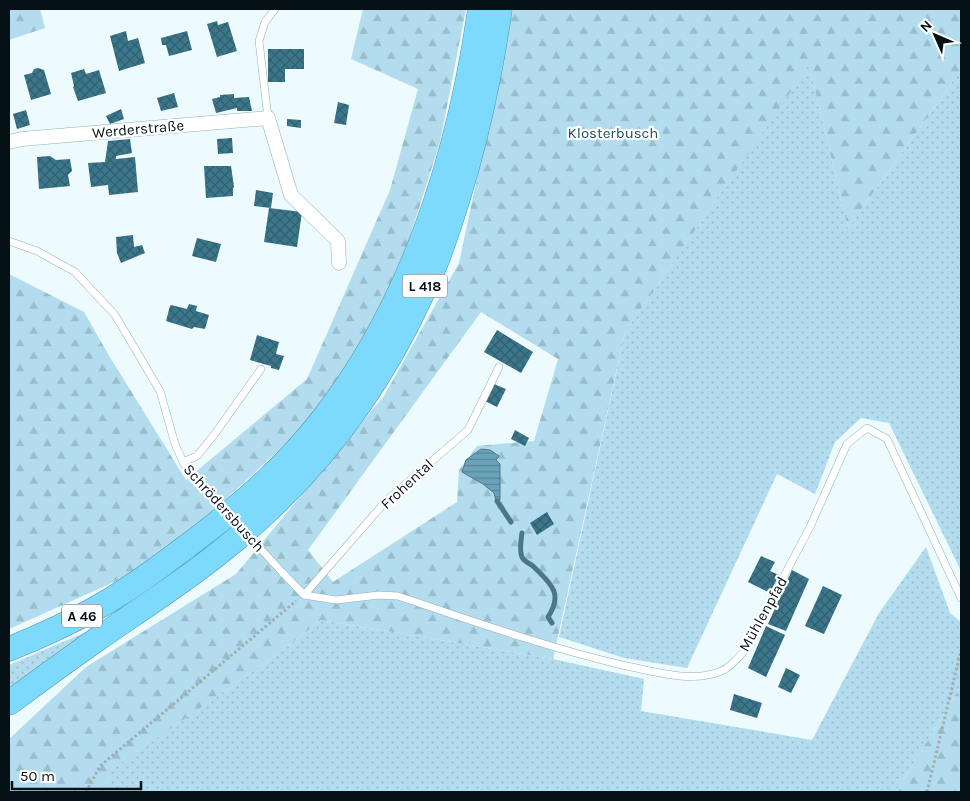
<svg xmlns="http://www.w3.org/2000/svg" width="970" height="801" font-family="Karla,sans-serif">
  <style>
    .grass { fill: url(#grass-dots) }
    .forest { fill: url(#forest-firs); fill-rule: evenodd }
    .water { fill: url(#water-rules); stroke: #4c7788 }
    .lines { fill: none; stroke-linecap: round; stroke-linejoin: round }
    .stream { stroke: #4c7788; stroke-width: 5 }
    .building { fill: url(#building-cross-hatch) }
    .service-casing { stroke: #92afba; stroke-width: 8 }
    .minor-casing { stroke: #92afba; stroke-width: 15 }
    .motorway-casing { stroke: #5394ab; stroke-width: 25 }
    .path { stroke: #a1adb1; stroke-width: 3; stroke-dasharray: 2.5 2.5; stroke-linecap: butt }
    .service { stroke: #fff; stroke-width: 7 }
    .minor { stroke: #fff; stroke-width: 14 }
    .motorway { stroke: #7ddafc; stroke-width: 24 }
    .service-bridge-casing { stroke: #92afba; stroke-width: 8; stroke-linecap: butt }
    .service-bridge { stroke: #fff; stroke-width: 7 }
    .labels { text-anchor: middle; stroke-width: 4.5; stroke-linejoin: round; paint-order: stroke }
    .shield { fill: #fff; stroke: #51585b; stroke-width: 1 }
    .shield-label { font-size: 14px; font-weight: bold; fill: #061115 }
    .street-label { font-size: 15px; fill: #061115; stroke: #fff }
    .park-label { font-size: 15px; fill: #205161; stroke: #fff }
  </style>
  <defs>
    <pattern id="grass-dots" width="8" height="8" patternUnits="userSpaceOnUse" patternTransform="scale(1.25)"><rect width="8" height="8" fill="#b3ddee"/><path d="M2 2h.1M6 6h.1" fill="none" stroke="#98bdcb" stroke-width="1.8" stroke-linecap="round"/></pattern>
    <pattern id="forest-firs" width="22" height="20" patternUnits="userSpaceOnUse" patternTransform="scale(1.25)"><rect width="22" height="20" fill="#b3ddee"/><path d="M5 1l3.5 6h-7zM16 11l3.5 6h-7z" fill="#98bdcb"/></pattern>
    <pattern id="water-rules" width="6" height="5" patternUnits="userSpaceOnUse" patternTransform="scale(1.25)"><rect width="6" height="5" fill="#6aa3b9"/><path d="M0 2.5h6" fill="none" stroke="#558395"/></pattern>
    <pattern id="building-cross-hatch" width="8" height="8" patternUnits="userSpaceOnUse" patternTransform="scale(1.25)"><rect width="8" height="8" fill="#3c768a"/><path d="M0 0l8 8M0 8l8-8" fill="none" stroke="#305f70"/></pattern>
  </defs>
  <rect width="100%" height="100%" fill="#edfafe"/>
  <path class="grass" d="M809,64L848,228L961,70V571L889,423L861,418L835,442L815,494L777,474L687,668L624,658L559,637L625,332Z
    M926,547L950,613L961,622V686L896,792H114L107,772L282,651L321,620L553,659L644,679L641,711L812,740L879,613Z
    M91,630L9,693V665Z"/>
  <path class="forest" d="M9,9H40L45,28L9,40Z
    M363,9H466L440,142L390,299L311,420L210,514L141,570L9,629V274L84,312L108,354L186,480L307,379L390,190L418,89L351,59Z
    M513,9H961V70L848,228L809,65L625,332L553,659L321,620L282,651L108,772L114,792H9V739L86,667L236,574L384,396L459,263ZM481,312L558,359L534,441L477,446L459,470L457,502L333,582L308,550Z
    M961,686V792H896Z"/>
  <path class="water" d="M481,449L490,450L499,456L496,460L500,464V500L496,501L494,493L483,484L462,472L466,460Z"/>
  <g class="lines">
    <path class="stream" d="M497,501L511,522
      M522,533C521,540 519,550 522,557C524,562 530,563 534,567C550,583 564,593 548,617L552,623"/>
  </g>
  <path class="building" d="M217,21L218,25L228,22L237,51L217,57L207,24Z
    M126,31L128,41L138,38L145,63L119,71L110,36Z
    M187,31L192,50L169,56L166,45H162L161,38Z
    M268,49H304V69H285V82H268Z
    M38,68L44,70L51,94L31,100L24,75L32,73L34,69Z
    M84,69L86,74L99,70L106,93L78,101L73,87L74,86L71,73Z
    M174,93L178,107L161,111L157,98Z
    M234,94V98L249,97L252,111H237V108L216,113L212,99L220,97V95Z
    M338,102L349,105L346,125L334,123Z
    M121,109L124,119L110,124L106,116Z
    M26,110L30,125L17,129L13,114Z
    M287,119L301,120V128L287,126Z
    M232,138L233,153L218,154L217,139Z
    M130,139L132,153L116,156V159L135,157L138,192L109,195L108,185L91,187L88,163L105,162L108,141Z
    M50,156L56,160L70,159L72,171L68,175L70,186L39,189L37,157Z
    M204,166H231L234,187L233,188V196L206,198Z
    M256,190L273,193L271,208L254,206Z
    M269,208L302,212L297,247L264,242Z
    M133,235L134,247L142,245L145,253L121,263L117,253L116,237Z
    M197,238L221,244L216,262L192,256Z
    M189,304L197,306L196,311L209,315L205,329L194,327L192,329L166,321L170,306L171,305L187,309Z
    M497,330L533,352L521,373L484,352Z
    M257,335L279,342L276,354L284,356L279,370L271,368V366L250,360Z
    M494,384L506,389L497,407L485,401Z
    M515,430L529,438L525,446L511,439Z
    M547,512L554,524L537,535L530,523Z
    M761,556L775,562L770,571L779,575L770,593L748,582Z
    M792,570L809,579L786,631L768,624Z
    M823,586L842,595L824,634L805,626Z
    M766,626L785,635L766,677L748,668Z
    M786,668L800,675L791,693L778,687Z
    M734,694L762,703L757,718L730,710Z"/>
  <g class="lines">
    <defs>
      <path id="service" d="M268,118L259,41L265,22L275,9
        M9,241L37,251L75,272L115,315L160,391L175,444L183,462L190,472
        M183,462L197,456L214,435L261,369
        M282,572L304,595
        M304,595L336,600L379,595L398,596C472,621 546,647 622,665C653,671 689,683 719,672C730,668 738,658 745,650L810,527L847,444L867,428L887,439L961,598
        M304,595L386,501L468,430L499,367"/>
      <path id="minor" d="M9,142L22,139L268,118L291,195L338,241L339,263"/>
      <path id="motorway" d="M9,649C36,638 63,626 89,612C125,593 158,568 190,544C238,508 285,468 322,420C414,302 459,155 480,9
        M9,703C39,681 69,659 99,638C154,600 211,564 260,518C328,456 383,379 421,296C427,282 434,269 439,255C468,176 488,92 500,9"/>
    </defs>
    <use href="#service" class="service-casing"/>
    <use href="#minor" class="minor-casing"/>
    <use href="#motorway" class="motorway-casing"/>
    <path class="path" d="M86,792L100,766L296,601
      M927,792L961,650"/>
    <use href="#service" class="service"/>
    <use href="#minor" class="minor"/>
    <use href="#motorway" class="motorway"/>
    <defs>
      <path id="service-bridge" d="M190,472L282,572"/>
    </defs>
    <use href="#service-bridge" class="service-bridge-casing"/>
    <use href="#service-bridge" class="service-bridge"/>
  </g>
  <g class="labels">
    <g class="shield">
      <rect x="402.5" y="274.5" width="45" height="23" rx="4"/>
      <rect x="62" y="604.5" width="40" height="23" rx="4"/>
    </g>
    <g class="shield-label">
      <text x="425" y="291">L 418</text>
      <text x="82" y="621">A 46</text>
    </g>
    <g class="street-label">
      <text transform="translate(138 129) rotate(-5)" y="5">Werderstraße</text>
      <text transform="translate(407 484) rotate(-43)" y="5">Frohental</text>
      <text transform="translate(224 508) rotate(48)" y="5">Schrödersbusch</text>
      <text transform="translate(763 614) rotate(-61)" y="5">Mühlenpfad</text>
    </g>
    <g class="park-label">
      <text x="613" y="138">Klosterbusch</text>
    </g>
  </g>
  <rect width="970" height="801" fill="none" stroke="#061115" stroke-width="20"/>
  <g transform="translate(935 35) rotate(315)" stroke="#ffffff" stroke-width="4" paint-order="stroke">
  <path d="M0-4L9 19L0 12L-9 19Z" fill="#061115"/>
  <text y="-8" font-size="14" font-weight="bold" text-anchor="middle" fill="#061115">N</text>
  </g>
  <path d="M12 781v8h129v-8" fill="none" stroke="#061115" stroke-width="2.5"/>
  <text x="20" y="781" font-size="15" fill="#061115" stroke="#ffffff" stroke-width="4" paint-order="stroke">50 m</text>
</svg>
